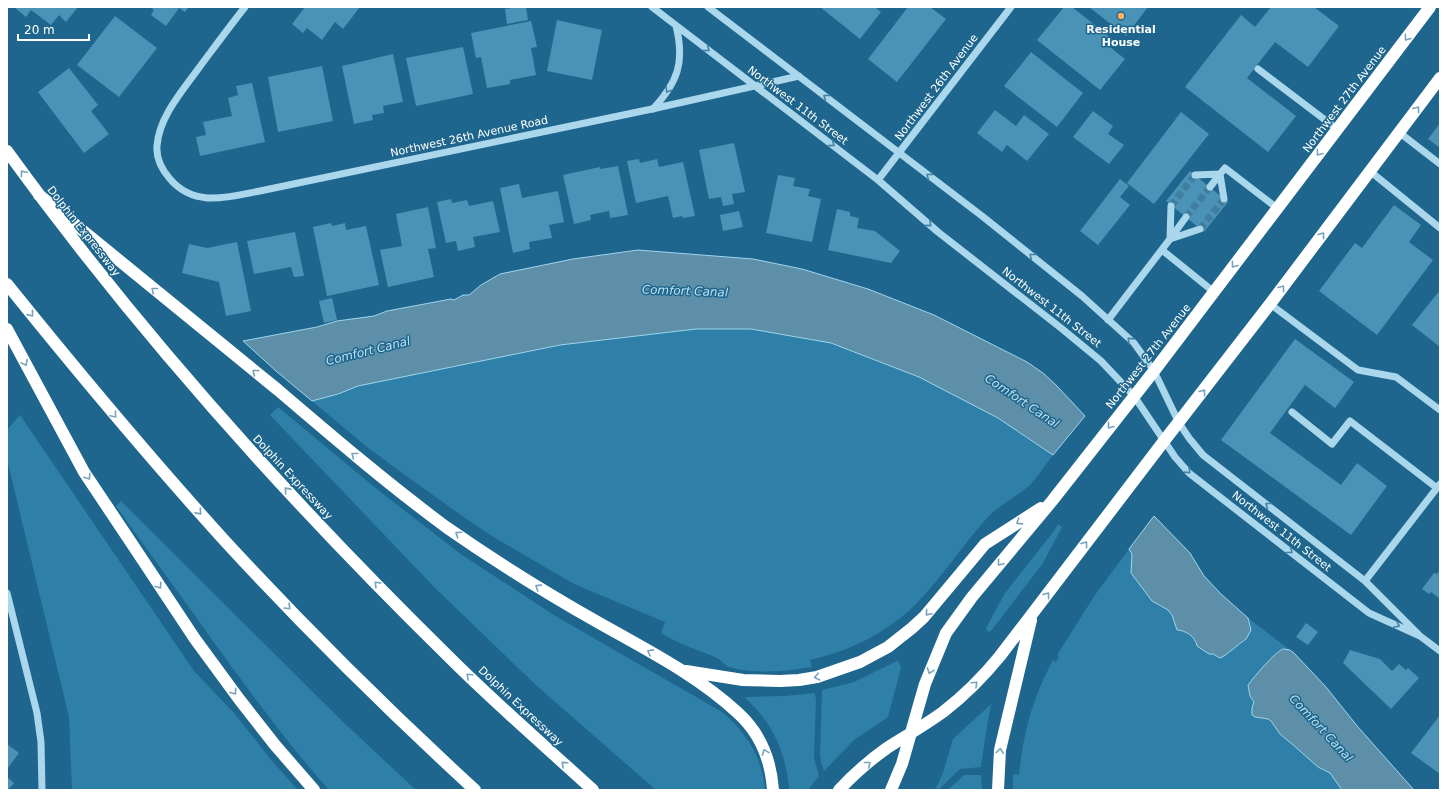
<svg xmlns="http://www.w3.org/2000/svg" width="1447" height="797" font-family="'DejaVu Sans',sans-serif">
  <style>
    .green { fill: #2e80a8 }
    .water { fill: #5e8fa9; stroke: #9ed5ee }
    .building { fill: #4a92b6 }
    .lines { fill: none; stroke-linecap: round; stroke-linejoin: round }
    .minor-tunnel { stroke: #407d9e; stroke-width: 7; stroke-dasharray: 7 3.5; stroke-linecap: butt }
    .minor { stroke: #abd7ed; stroke-width: 7 }
    .highway { stroke: #fff; stroke-width: 12 }
    .oneway { stroke: #78a3bb }
    .oneway2 { stroke: #4182a5 }
    .poi-dot { fill: #fcb26a; stroke: #1e668d; stroke-width: 1.5 }
    .labels { text-anchor: middle; stroke-width: 3; stroke-linejoin: round; paint-order: stroke }
    .poi-label { font-size: 11px; font-weight: bold; fill: #fff; stroke: #1e668d }
    .street-label { font-size: 11px; fill: #fff; stroke: #1e668d }
    .water-label { font-size: 12px; font-style: italic; fill: #bbe2f5; stroke: #1e668d }
  </style>
  <rect width="100%" height="100%" fill="#1e668d"/>
  <path class="green" d="M696,329H751L831,343L919,377L998,418L1053,455C1045,465 1038,477 1029,486C1016,497 999,505 988,517C962,546 941,579 914,606C885,634 849,651 810,660L812,667C785,671 756,675 729,667C725,666 722,660 717,658C698,650 679,644 661,633L665,622L574,584L495,538L465,518L405,475L367,447L312,401L338,394L358,386L560,345Z
    M278,407L378,490L462,555L557,617L722,712C747,733 762,757 765,790H656L538,687L436,589L270,415Z
    M20,415L194,671L234,713L272,761L298,790H72L69,717L7,459V430Z
    M121,501L342,721L416,790H329C287,743 250,692 213,641C181,596 148,551 116,506Z
    M1058,524L1062,527L1043,563L991,631L988,632L986,628L1005,593L1054,531Z
    M1129,549L1132,554L1131,573L1147,595L1157,605L1168,610L1172,615L1177,630C1196,631 1206,664 1228,653C1230,652 1232,649 1234,647C1239,644 1236,648 1240,645C1247,640 1249,633 1251,626L1248,618L1294,653L1290,650H1280L1264,667L1250,696L1254,702L1258,718L1268,719L1271,721L1280,734L1321,769L1330,773L1342,790H1013V774L1019,775C1024,730 1032,700 1053,660L1056,662L1059,656L1057,655L1095,595Z
    M897,661L899,662L901,668L888,717L854,740L824,771L821,762L820,754L822,690L854,682Z
    M815,693L816,701L814,758L819,776L808,790H789C787,755 772,721 745,698L746,697L785,696Z
    M991,704L985,738L981,767L960,769L938,790H935L943,773L953,739Z
    M964,775H981L982,790H948Z"/>
  <path class="water" d="M638,250L753,259L802,269L868,289L934,315L1027,362L1043,373L1056,385L1085,416L1053,455L998,418L919,377L831,343L751,329H696L560,345L358,386L338,394L312,401L276,371L243,341L317,327L337,321L374,316L387,311L451,299L454,300L463,295H469L481,285L500,274L573,259Z
    M1154,516L1190,553L1204,576L1221,594L1248,618L1251,630L1246,639L1224,656L1220,658L1213,654H1209L1197,646C1196,637 1185,630 1177,630L1172,615L1168,610L1152,601L1131,573L1132,554L1129,549Z
    M1283,649L1290,650L1294,653L1326,687L1358,727L1414,790H1342L1330,773L1318,767L1292,744L1280,734L1271,721L1268,719L1255,717L1252,715V708L1254,702L1250,696L1248,685C1253,678 1276,651 1283,649Z"/>
  <path class="building" d="M14,7H78L66,22L59,15L51,25L31,10L26,17Z
    M150,7H189L185,12L179,8L166,26L151,15L154,10Z
    M305,7H360L343,29L335,22L322,40L307,28L303,33L292,24Z
    M519,7H526L528,20L507,24L505,9Z
    M820,7H875L881,12L860,39Z
    M908,7H930L946,19L897,82L868,59Z
    M1064,7H1072L1115,41L1110,47L1125,59L1100,90L1037,40Z
    M1089,7H1148L1126,36Z
    M1271,7H1314L1339,26L1308,67L1275,42L1247,78L1296,116L1268,152L1185,87L1241,15L1255,27Z
    M115,16L157,48L119,97L77,65Z
    M557,20L602,30L592,80L547,71Z
    M531,21L537,47L531,48L536,75L510,80V84L487,88L481,57L476,58L471,33Z
    M463,47L473,94L416,106L406,58Z
    M1031,52L1083,93L1057,127L1004,86Z
    M393,54L403,102L383,106L384,113L372,115L373,120L354,124L342,66Z
    M322,66L333,121L278,132L268,77Z
    M69,68L98,105L91,111L109,134L84,153L38,92Z
    M252,83L265,142L200,156L196,137L206,135L203,122L232,116L228,98L238,95L236,86Z
    M995,110L1016,126L1024,115L1049,134L1027,161L1007,145L1002,152L977,133Z
    M1093,111L1113,126L1108,134L1124,145L1109,164L1073,137Z
    M1181,112L1209,134L1154,204L1127,183Z
    M1440,123V148L1428,139Z
    M734,143L745,192L732,194L734,204L723,206L721,197L709,199L699,150Z
    M639,159L640,163L657,159L659,167L683,162L695,216L683,218L682,216L673,218L668,196L636,203L627,161Z
    M618,166L628,215L610,218L609,211L590,215L591,220L574,224L563,175L600,167V169Z
    M1190,171L1228,202L1204,232L1166,201Z
    M778,175L795,178L793,186L810,189L808,196L821,199L812,242L766,233Z
    M1120,179L1129,186L1120,197L1130,205L1098,245L1080,231Z
    M519,184L522,198L558,191L564,222L549,225L552,238L529,242L530,249L513,253L500,188Z
    M451,199L452,203L467,200L469,206L493,201L500,232L473,237L475,247L458,251L456,241L446,243L437,202Z
    M1394,205L1421,225L1409,242L1433,260L1377,335L1319,291L1355,243L1362,248Z
    M428,207L436,248L428,249L434,277L388,287L380,250L402,246L396,214Z
    M837,209L850,212V216L859,218L857,228L875,231L900,251L891,263L828,250Z
    M739,211L743,227L723,231L720,215Z
    M331,223L332,226L345,223L346,230L366,226L379,285L327,296L313,227Z
    M295,232L304,276L294,277L291,267L254,274L247,241Z
    M237,242L251,311L226,316L219,282L182,273L189,244L207,248Z
    M1440,290V347L1412,325Z
    M332,298L337,320L324,323L319,301Z
    M1295,339L1354,382L1335,408L1305,385L1270,433L1341,485L1357,463L1387,486L1351,535L1221,440Z
    M1440,570V599L1431,592L1429,594L1422,589L1434,573L1437,574Z
    M1306,623L1318,632L1308,645L1296,637Z
    M1350,650L1380,659L1392,671L1399,664L1406,670L1408,668L1419,678L1391,709L1343,663Z
    M1440,715V774L1411,753Z
    M7,744L19,753L7,769Z
    M7,777L14,783L8,790H7Z"/>
  <g class="lines">
    <path class="minor-tunnel" d="M1171,206L1195,175
      M1186,217L1210,187
      M1200,229L1224,199"/>
    <path class="minor" d="M245,7C230,26 216,45 201,65C184,89 159,116 157,146C156,159 162,170 170,179C195,208 228,197 260,191L652,109L799,76
      M652,7L878,180L938,232L1061,328L1101,361L1134,396L1175,457L1189,473L1369,613L1420,636
      M708,7L982,216L1082,296L1134,343L1154,371L1179,423L1189,438L1203,455L1365,581L1420,636L1440,651
      M1258,69L1337,129
      M653,109C678,82 685,62 676,26
      M1400,133L1440,164
      M1371,172L1440,228
      M1195,175L1220,174L1225,168L1277,208
      M878,180L1011,7
      M1210,187L1220,174L1224,199
      M1171,206L1170,239L1186,217
      M1162,250L1214,292
      M1270,304L1358,370L1396,377L1440,410
      M1108,320L1170,239L1200,229
      M1292,412L1332,444L1350,421L1437,488
      M1365,581L1440,484
      M7,593L37,713L41,742L42,790"/>
    <path class="highway" d="M7,151C138,332 289,500 449,657C495,703 545,746 593,790
      M39,195C119,260 199,325 278,390C333,437 388,484 446,527C496,562 548,594 601,624C649,651 698,676 738,713C760,733 771,761 773,790
      M7,284C77,371 149,457 224,540C304,627 388,710 475,790
      M7,329L84,472L136,550L195,639L239,699L275,745L314,790
      M686,671L743,680L780,681L799,680L817,677L860,662L888,647L912,628L924,617L985,544L1041,508
      M839,790C853,775 870,760 887,748C906,736 925,725 943,712C965,695 983,677 1000,656L1164,441L1270,304L1440,78
      M891,790L902,764L925,684L946,633L972,597L1052,501L1154,371L1430,7
      M998,790L1000,750L1031,620"/>
  </g>
  <defs><path id="oneway-chevron" d="M-2-3.5L2.5 0L-2 3.5" fill="none" stroke-width="1.6" stroke-linecap="round" stroke-linejoin="round"/></defs>
  <g class="oneway">
    <use href="#oneway-chevron" transform="translate(1407 38) rotate(127)"/>
    <use href="#oneway-chevron" transform="translate(1417 109) rotate(-53)"/>
    <use href="#oneway-chevron" transform="translate(1319 153) rotate(127)"/>
    <use href="#oneway-chevron" transform="translate(23 173) rotate(-126)"/>
    <use href="#oneway-chevron" transform="translate(1322 235) rotate(-53)"/>
    <use href="#oneway-chevron" transform="translate(1234 265) rotate(127)"/>
    <use href="#oneway-chevron" transform="translate(1282 288) rotate(-53)"/>
    <use href="#oneway-chevron" transform="translate(154 290) rotate(-141)"/>
    <use href="#oneway-chevron" transform="translate(31 314) rotate(51)"/>
    <use href="#oneway-chevron" transform="translate(25 363) rotate(62)"/>
    <use href="#oneway-chevron" transform="translate(255 372) rotate(-141)"/>
    <use href="#oneway-chevron" transform="translate(1203 392) rotate(-52)"/>
    <use href="#oneway-chevron" transform="translate(114 415) rotate(50)"/>
    <use href="#oneway-chevron" transform="translate(1110 426) rotate(128)"/>
    <use href="#oneway-chevron" transform="translate(354 455) rotate(-141)"/>
    <use href="#oneway-chevron" transform="translate(88 477) rotate(57)"/>
    <use href="#oneway-chevron" transform="translate(287 490) rotate(-132)"/>
    <use href="#oneway-chevron" transform="translate(199 512) rotate(48)"/>
    <use href="#oneway-chevron" transform="translate(1019 522) rotate(147)"/>
    <use href="#oneway-chevron" transform="translate(458 534) rotate(-146)"/>
    <use href="#oneway-chevron" transform="translate(1085 544) rotate(-53)"/>
    <use href="#oneway-chevron" transform="translate(1000 563) rotate(130)"/>
    <use href="#oneway-chevron" transform="translate(377 584) rotate(-135)"/>
    <use href="#oneway-chevron" transform="translate(159 586) rotate(56)"/>
    <use href="#oneway-chevron" transform="translate(538 587) rotate(-147)"/>
    <use href="#oneway-chevron" transform="translate(1047 595) rotate(-53)"/>
    <use href="#oneway-chevron" transform="translate(288 607) rotate(46)"/>
    <use href="#oneway-chevron" transform="translate(928 613) rotate(131)"/>
    <use href="#oneway-chevron" transform="translate(650 652) rotate(-151)"/>
    <use href="#oneway-chevron" transform="translate(930 671) rotate(111)"/>
    <use href="#oneway-chevron" transform="translate(469 676) rotate(-137)"/>
    <use href="#oneway-chevron" transform="translate(817 677) rotate(167)"/>
    <use href="#oneway-chevron" transform="translate(975 684) rotate(-43)"/>
    <use href="#oneway-chevron" transform="translate(234 692) rotate(54)"/>
    <use href="#oneway-chevron" transform="translate(1000 751) rotate(-83)"/>
    <use href="#oneway-chevron" transform="translate(765 752) rotate(-111)"/>
    <use href="#oneway-chevron" transform="translate(564 764) rotate(-138)"/>
    <use href="#oneway-chevron" transform="translate(868 764) rotate(-38)"/>
  </g>
  <g class="oneway2">
    <use href="#oneway-chevron" transform="translate(707 49) rotate(37)"/>
    <use href="#oneway-chevron" transform="translate(668 90) rotate(123)"/>
    <use href="#oneway-chevron" transform="translate(826 97) rotate(-143)"/>
    <use href="#oneway-chevron" transform="translate(832 144) rotate(37)"/>
    <use href="#oneway-chevron" transform="translate(929 176) rotate(-143)"/>
    <use href="#oneway-chevron" transform="translate(929 224) rotate(41)"/>
    <use href="#oneway-chevron" transform="translate(1032 256) rotate(-141)"/>
    <use href="#oneway-chevron" transform="translate(1130 340) rotate(-136)"/>
    <use href="#oneway-chevron" transform="translate(1188 471) rotate(44)"/>
    <use href="#oneway-chevron" transform="translate(1268 505) rotate(-142)"/>
    <use href="#oneway-chevron" transform="translate(1290 551) rotate(38)"/>
    <use href="#oneway-chevron" transform="translate(1397 625) rotate(25)"/>
  </g>
  <circle class="poi-dot" cx="1121" cy="16" r="4"/>
  <g class="labels">
    <g class="poi-label">
      <text x="1121" y="33">Residential<tspan x="1121" dy="13">House</tspan></text>
    </g>
    <g class="street-label">
      <text transform="translate(936 87) rotate(-53)" y="4">Northwest 26th Avenue</text>
      <text transform="translate(1344 99) rotate(-53)" y="4">Northwest 27th Avenue</text>
      <text transform="translate(798 105) rotate(37)" y="4">Northwest 11th Street</text>
      <text transform="translate(469 136) rotate(-12)" y="4">Northwest 26th Avenue Road</text>
      <text transform="translate(84 231) rotate(52)" y="4">Dolphin Expressway</text>
      <text transform="translate(1052 307) rotate(38)" y="4">Northwest 11th Street</text>
      <text transform="translate(1148 356) rotate(-52)" y="4">Northwest 27th Avenue</text>
      <text transform="translate(293 477) rotate(47)" y="4">Dolphin Expressway</text>
      <text transform="translate(1282 531) rotate(38)" y="4">Northwest 11th Street</text>
      <text transform="translate(521 706) rotate(43)" y="4">Dolphin Expressway</text>
    </g>
    <g class="water-label">
      <text transform="translate(685 291) rotate(2)" y="4">Comfort Canal</text>
      <text transform="translate(368 351) rotate(-14)" y="4">Comfort Canal</text>
      <text transform="translate(1022 401) rotate(34)" y="4">Comfort Canal</text>
      <text transform="translate(1321 728) rotate(47)" y="4">Comfort Canal</text>
    </g>
  </g>
  <rect width="1447" height="797" fill="none" stroke="#ffffff" stroke-width="16"/>
  <path d="M18 34v6h71v-6" fill="none" stroke="#ffffff" stroke-width="2"/>
  <text x="24" y="34" font-size="12" fill="#ffffff" stroke="#1e668d" stroke-width="3" paint-order="stroke">20 m</text>
</svg>
